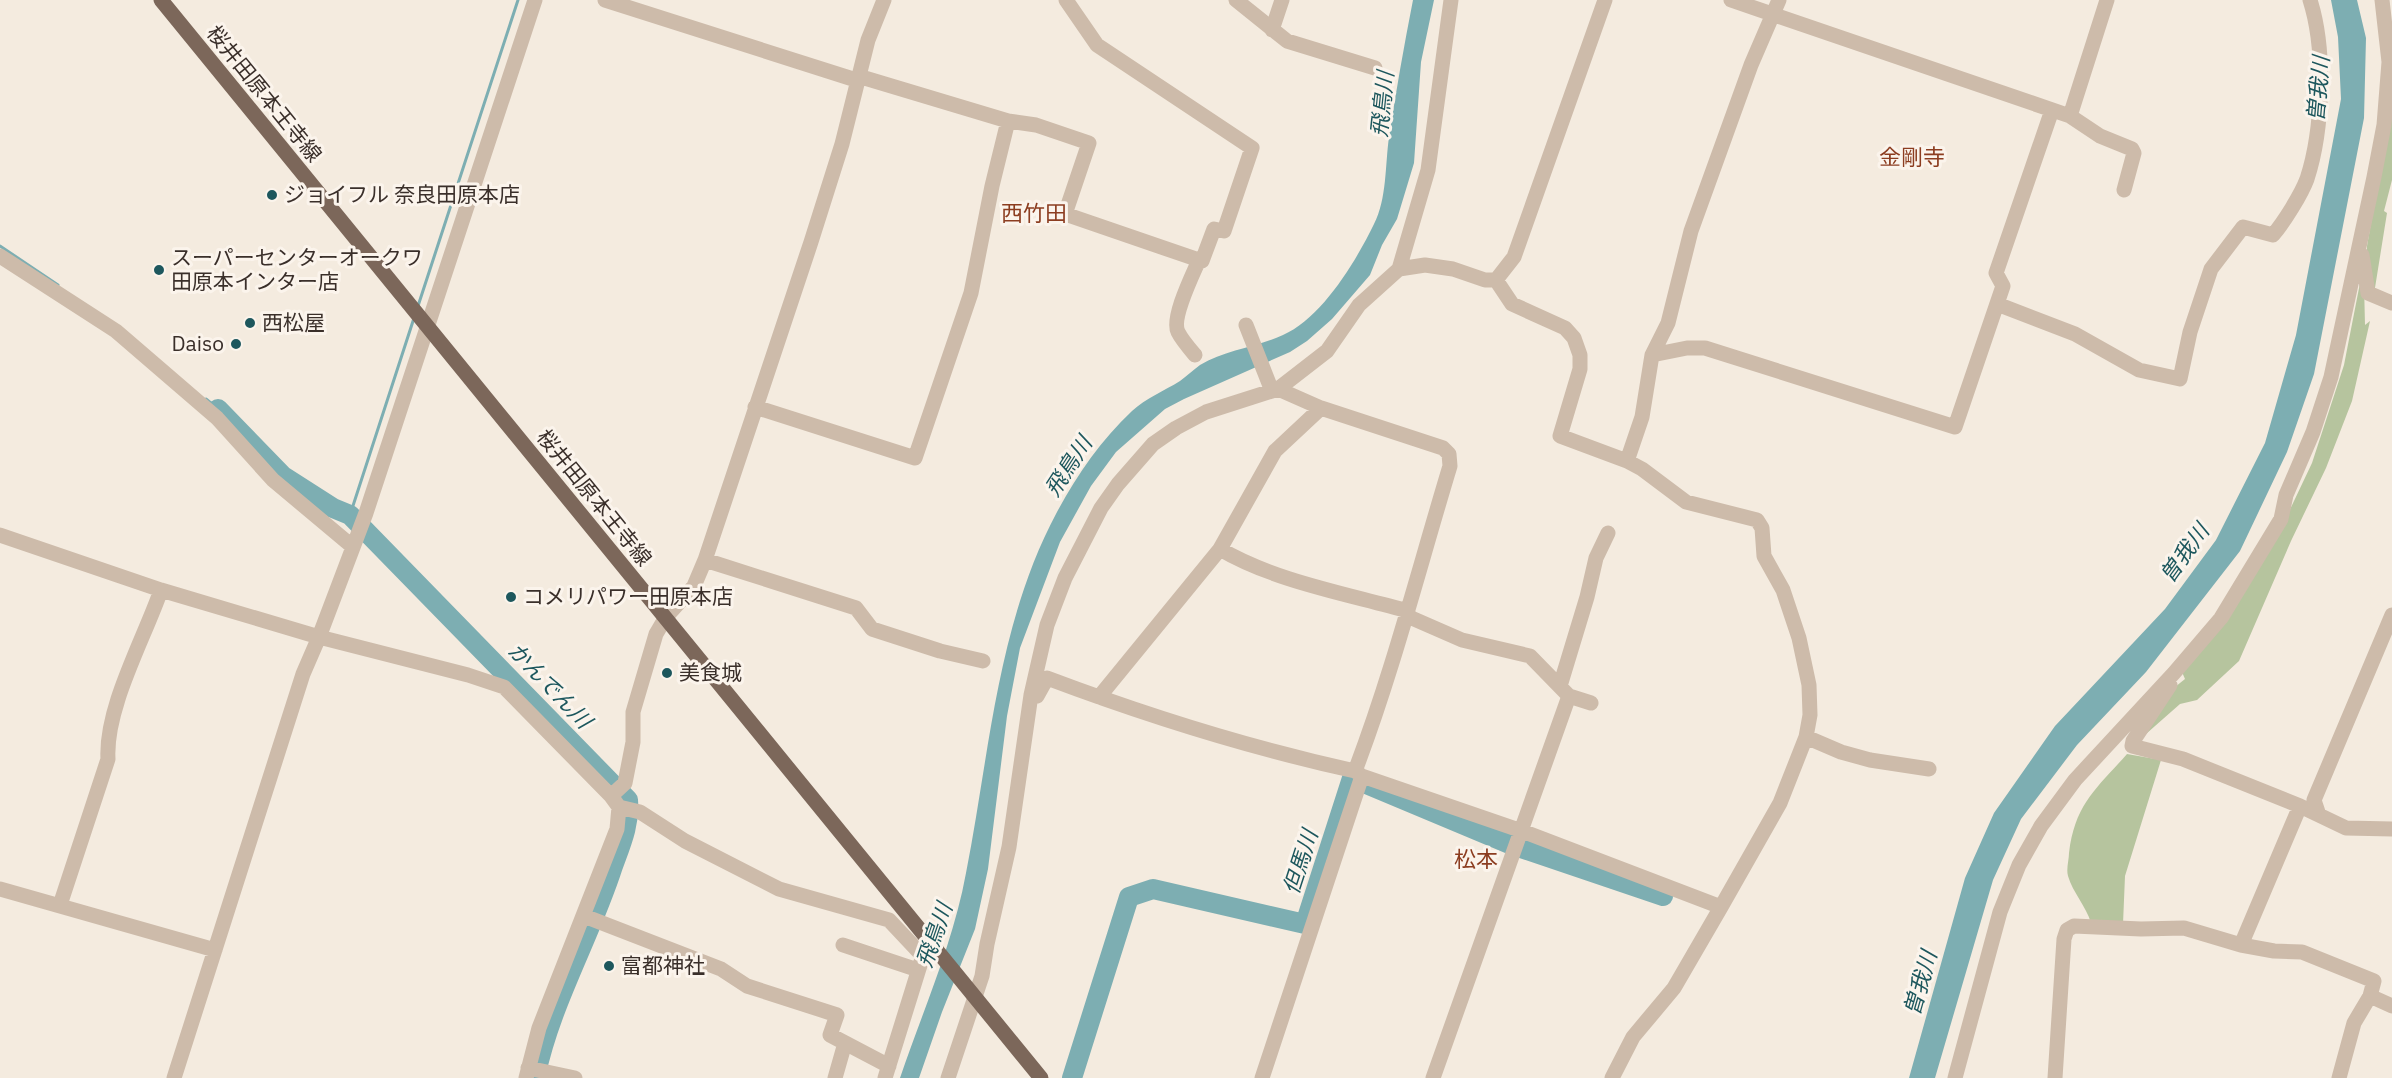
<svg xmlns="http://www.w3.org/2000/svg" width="2392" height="1078" font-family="'IBM Plex Sans','Noto Sans JP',sans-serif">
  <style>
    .green { fill: #b6c49e }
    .water { fill: #7daeb2 }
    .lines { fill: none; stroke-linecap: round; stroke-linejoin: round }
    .stream { stroke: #7daeb2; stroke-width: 3 }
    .river { stroke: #7daeb2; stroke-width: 20 }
    .minor { stroke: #cdbbaa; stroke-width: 15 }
    .major { stroke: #7c675a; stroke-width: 15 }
    .poi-dot { fill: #1d575d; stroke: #fbf4ec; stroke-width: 2 }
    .labels { text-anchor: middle; stroke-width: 6; stroke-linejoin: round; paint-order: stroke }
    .street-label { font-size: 21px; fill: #3a2f2a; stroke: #fbf4ec }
    .poi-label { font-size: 21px; fill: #3a2f2a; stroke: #fbf4ec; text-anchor: start }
    .water-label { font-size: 22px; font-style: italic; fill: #1d575d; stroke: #fbf4ec }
    .neighbourhood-label { font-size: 22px; fill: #8c3d20; stroke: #fbf4ec }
  </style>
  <rect width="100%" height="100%" fill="#f4ebdf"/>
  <path class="green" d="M2392,103V180L2384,211L2387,213L2374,294L2367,269V246Z
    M2360,283L2364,284L2365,325L2370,321L2352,401L2326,468L2291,541L2239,661L2197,700L2180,704L2138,741L2175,687L2185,679L2182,672L2276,539L2312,463L2344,365Z
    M2127,754L2161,760L2125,876L2123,924L2091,923C2086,906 2073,893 2068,876C2066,869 2069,860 2069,853C2075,804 2096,789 2127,754Z"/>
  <path class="water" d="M1413,0H1434L1421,62L1414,163L1397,219L1382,245L1370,275L1332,319L1307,341L1290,352L1184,399L1165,409L1116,452L1091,486L1060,542L1020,648L1007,716L988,869L975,929L942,1012L919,1078H900C923,1010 953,944 966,873C990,751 997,624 1057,512C1077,475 1101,440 1132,411C1146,398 1164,391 1180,381C1187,376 1193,370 1200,365C1225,350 1257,347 1283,335C1322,318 1356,261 1374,224C1387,199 1385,165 1389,137C1396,91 1404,46 1413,0Z
    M2331,0H2357L2366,38L2364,118L2314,374L2287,452L2240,551L2146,672L2077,745L2021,819L1993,880L1935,1078H1909L1965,878L1994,813L2055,726L2165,609L2216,540L2265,443L2296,335L2341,99L2338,37Z"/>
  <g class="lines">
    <path class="stream" d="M0,246L58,285
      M418,306L518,0
      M206,399L218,409
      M350,515L414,318"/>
    <path class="river" d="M218,409L283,476L333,508L350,515L628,800C630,824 621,844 613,866C590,938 550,1004 535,1078
      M1072,1078L1129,897L1153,889L1305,924L1352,778L1512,845L1663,896"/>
    <path class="minor" d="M605,0L856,80
      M1236,0L1287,41L1375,68
      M1731,0L2070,116L2100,136L2132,149L2134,153L2124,190
      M1272,30L1282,0
      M858,76L1008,121L1036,125L1089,143L1065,214L1202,261L1214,229L1224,231L1252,148L1097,45L1066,0
      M2070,116L2107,0
      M2362,255L2368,293L2392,303
      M0,256L116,331L217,418L273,480L353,547
      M1399,269L1428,170L1451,0
      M1496,280L1512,304L1565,328L1574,338L1580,355V369L1560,436L1627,461L1642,469L1686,502L1757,520L1762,528L1764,556L1783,590L1799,638L1809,685L1810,715L1806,737L1780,803L1721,907L1674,988L1633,1037L1612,1078
      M1997,304L2075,334L2139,370L2180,379L2190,332L2211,269L2243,227L2273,235C2284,222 2301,195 2307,179C2323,130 2326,50 2310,0
      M1246,325L1272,391
      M1195,355C1189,348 1182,340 1178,332C1171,318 1193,274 1199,260
      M1652,355L1687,348H1705L1955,427L2003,286L1996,273L2052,110
      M1278,389L1321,408L1443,448L1449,454L1450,466C1419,568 1393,671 1355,771
      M755,407L915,458L971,293L992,186L1008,121
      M1627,461L1642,417L1652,355L1668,323L1691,231L1751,65L1779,0
      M0,535L161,590L319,637L468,675L504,687L611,796L619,807L617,829L539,1028L526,1078
      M1220,549C1274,581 1348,594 1408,611
      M705,560L856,608L872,629L940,651L983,661
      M1407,616L1462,640L1530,656L1569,696L1591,703
      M2170,685L2133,741L2132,746L2183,759L2300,806L2346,828L2392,829
      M1560,686L1587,597L1596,558L1608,533
      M1034,695L1037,696L1047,678C1148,716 1250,748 1355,771L1362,776L1262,1078
      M1099,697L1220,549L1275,451L1321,408
      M1806,737L1841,752L1870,760L1929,769
      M1362,776L1522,831L1721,907
      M611,796L625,783L633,742V712L656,634L666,617L694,586L705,560L811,242L842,144L868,40L884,0
      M619,807L640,812L685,841L779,889L889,920L920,953
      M2319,815L2314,800L2392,615
      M0,889L215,950
      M60,905L108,759C105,708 144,639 161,590
      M584,916L721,969L747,986L837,1015L830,1035L889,1066
      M843,945L918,970
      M2241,945L2274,951L2302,952L2374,981L2370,996L2354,1023L2339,1078
      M2370,996L2392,1006
      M528,1068L575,1078
      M174,1078L303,674L319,637L366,513L535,0
      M835,1078L845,1043
      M885,1078L926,946
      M948,1078L982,976L987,944L1009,847L1031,695L1047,625L1065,578L1101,508L1118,484L1153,444L1176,428L1206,412L1278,389L1327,351L1359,305L1399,269L1425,265L1453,269L1485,280H1496L1514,257L1605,0
      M1433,1078L1569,696
      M1955,1078L2000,912L2019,865L2041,826L2075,780L2174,673L2221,618L2281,519L2286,495L2313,432L2331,377L2374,177L2384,125L2389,62L2382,0
      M2055,1078L2064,939L2067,930L2074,926L2141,929L2184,928L2241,945L2300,806"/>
    <path class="major" d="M161,0L1041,1078"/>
  </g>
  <g class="poi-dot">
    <circle cx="272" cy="195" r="6"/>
    <circle cx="159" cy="270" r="6"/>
    <circle cx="250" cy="323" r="6"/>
    <circle cx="236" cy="344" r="6"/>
    <circle cx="511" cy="597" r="6"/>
    <circle cx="667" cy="673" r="6"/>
    <circle cx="609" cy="966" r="6"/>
  </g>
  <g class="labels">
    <g class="street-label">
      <text transform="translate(264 94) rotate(51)" y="7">桜井田原本王寺線</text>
      <text transform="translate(594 498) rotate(51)" y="7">桜井田原本王寺線</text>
    </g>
    <g class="poi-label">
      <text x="284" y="202">ジョイフル 奈良田原本店</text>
      <text x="171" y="265">スーパーセンターオークワ<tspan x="171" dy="24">田原本インター店</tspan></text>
      <text x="262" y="330">西松屋</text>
      <text x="224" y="351" text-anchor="end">Daiso</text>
      <text x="523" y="604">コメリパワー田原本店</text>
      <text x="679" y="680">美食城</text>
      <text x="621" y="973">富都神社</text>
    </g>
    <g class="water-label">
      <text transform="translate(2318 89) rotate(-85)" y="8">曽我川</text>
      <text transform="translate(1382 104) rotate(-84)" y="8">飛鳥川</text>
      <text transform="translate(1068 466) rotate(-57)" y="8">飛鳥川</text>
      <text transform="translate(2184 553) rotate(-54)" y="8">曽我川</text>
      <text transform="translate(550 685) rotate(46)" y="8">かんでん川</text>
      <text transform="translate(1300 862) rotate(-72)" y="8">但馬川</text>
      <text transform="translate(934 935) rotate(-71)" y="8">飛鳥川</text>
      <text transform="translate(1920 983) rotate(-74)" y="8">曽我川</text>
    </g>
    <g class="neighbourhood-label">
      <text x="1912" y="165">金剛寺</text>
      <text x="1034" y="221">西竹田</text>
      <text x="1476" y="867">松本</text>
    </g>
  </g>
</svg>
